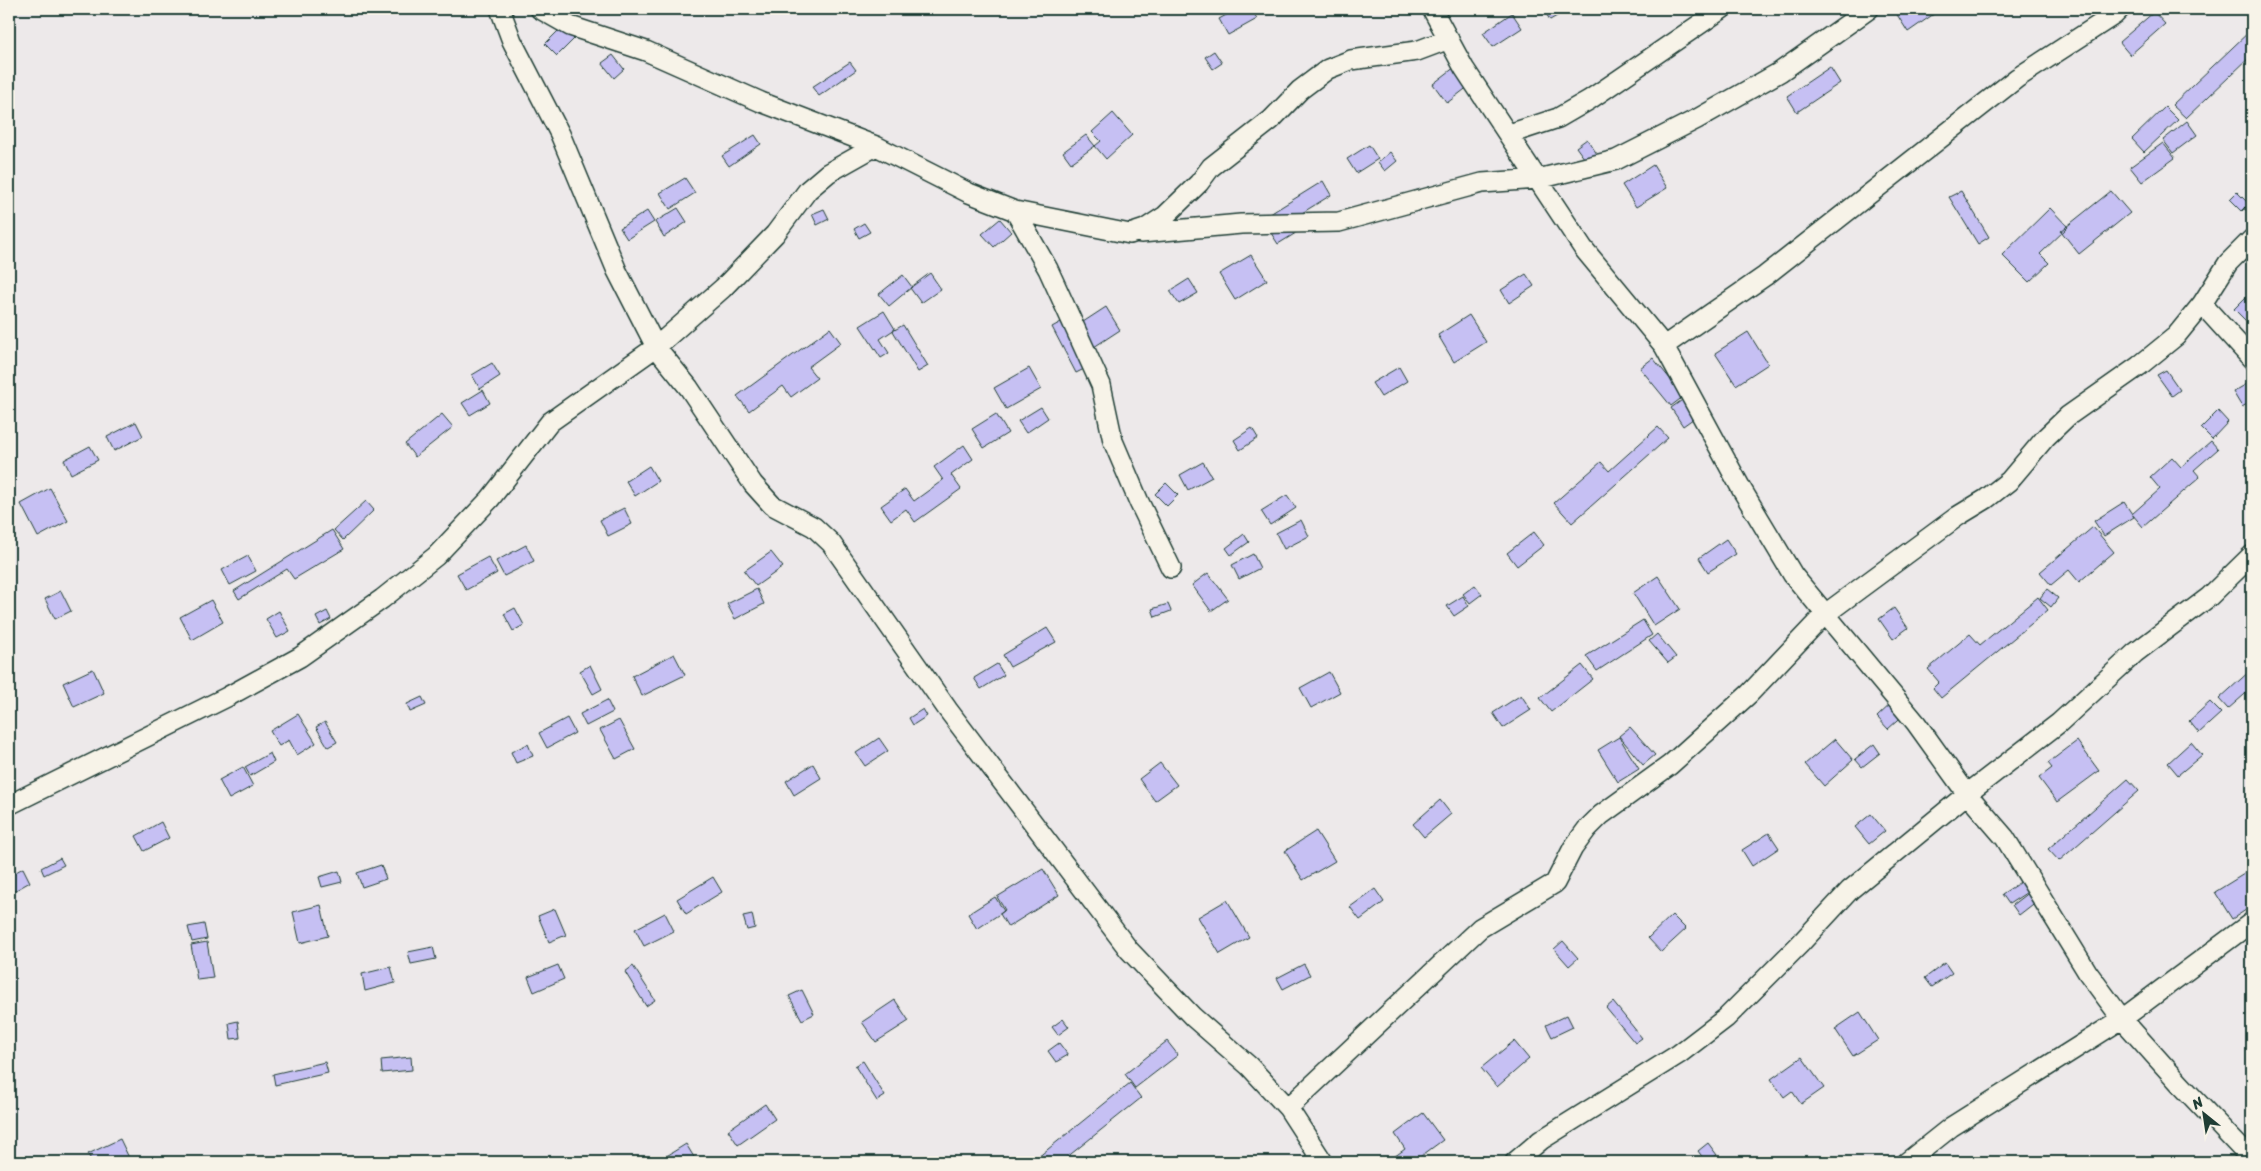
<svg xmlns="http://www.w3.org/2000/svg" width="2261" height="1171" font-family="Sriracha,sans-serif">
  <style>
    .building { fill: #c6c0f3; stroke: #1f3d34 }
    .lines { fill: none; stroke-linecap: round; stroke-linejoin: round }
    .minor-casing { stroke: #1f3d34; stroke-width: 22 }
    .minor { stroke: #f7f3e8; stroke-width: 19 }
  </style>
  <rect width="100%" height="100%" fill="#ede9ea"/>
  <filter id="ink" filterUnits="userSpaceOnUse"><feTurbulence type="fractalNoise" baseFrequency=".02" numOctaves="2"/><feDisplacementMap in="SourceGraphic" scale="10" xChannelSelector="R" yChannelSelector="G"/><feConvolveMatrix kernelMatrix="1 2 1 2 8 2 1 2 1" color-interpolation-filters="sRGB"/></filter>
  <g filter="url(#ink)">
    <path class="building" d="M1237,9H1252L1257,19L1228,35L1219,19Z
      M1543,9H1569L1550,20Z
      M1902,9H1941L1908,32L1896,13Z
      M2154,12L2165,24L2130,55L2119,42Z
      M1512,13L1522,28L1493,47L1483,33Z
      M562,27L574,39L557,56L545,44Z
      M2252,29V55L2186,118L2172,105Z
      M1214,51L1222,63L1213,69L1205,57Z
      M613,55L624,69L614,78L602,63Z
      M850,62L856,70L819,96L812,87Z
      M1455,67L1469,86L1447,103L1433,84Z
      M1830,67L1840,83L1797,112L1787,96Z
      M2165,107L2178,120L2144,152L2132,139Z
      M1113,113L1132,135L1106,159L1095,146L1101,141L1092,132Z
      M2187,121L2197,135L2173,153L2163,140Z
      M755,135L761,144L729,166L722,156Z
      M1086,135L1095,146L1071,163L1063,152Z
      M1587,139L1597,154L1587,162L1576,147Z
      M2163,143L2175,158L2142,182L2130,167Z
      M1369,145L1378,159L1356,173L1347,159Z
      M1390,152L1397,161L1385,171L1378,162Z
      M1653,165L1667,188L1636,207L1622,185Z
      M685,178L695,193L670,209L660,193Z
      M1323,181L1331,195L1297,216L1304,228L1278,244L1262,219Z
      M1961,191L1989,237L1978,244L1949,197Z
      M2111,191L2130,213L2079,254L2061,231Z
      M2237,192L2249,204L2242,211L2230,199Z
      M678,208L687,222L664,237L655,222Z
      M2050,208L2068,227L2040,254L2049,263L2029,282L2002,255Z
      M824,209L829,219L817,225L812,214Z
      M647,211L654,222L627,239L620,228Z
      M1000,219L1011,232L994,247L982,234Z
      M864,223L870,232L859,238L854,229Z
      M1251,255L1267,280L1235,300L1219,274Z
      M930,273L941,289L921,303L910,288Z
      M1526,274L1534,286L1509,303L1501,290Z
      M903,275L912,287L889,306L879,294Z
      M1189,279L1198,293L1179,304L1170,291Z
      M2246,297L2252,304V327L2234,309Z
      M1106,307L1120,330L1094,347L1080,324Z
      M884,311L895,329L880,339L889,353L881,358L860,326Z
      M1469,315L1486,342L1454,362L1438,335Z
      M1061,322L1086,368L1076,373L1052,327Z
      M903,325L928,366L918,372L893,331Z
      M830,328L841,343L808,367L817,378L791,397L783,386L749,411L737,396Z
      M1748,332L1768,364L1736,385L1715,353Z
      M1653,358L1684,396L1671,406L1640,368Z
      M492,363L500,376L480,389L472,375Z
      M1399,367L1407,381L1381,397L1372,383Z
      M1029,368L1041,389L1006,409L994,388Z
      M2166,370L2180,390L2172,396L2157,375Z
      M2252,381V401L2242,407L2233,392Z
      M483,390L490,403L470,415L462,403Z
      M1685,398L1697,416L1683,426L1671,408Z
      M1041,407L1048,418L1026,433L1018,421Z
      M2218,411L2228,422L2212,439L2201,428Z
      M442,414L453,427L415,457L405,444Z
      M996,414L1008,433L984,448L972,429Z
      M136,422L143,436L114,451L107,437Z
      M1658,427L1668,438L1572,523L1554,503L1601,462L1609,471Z
      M1252,428L1258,438L1240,450L1234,440Z
      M2211,441L2218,449L2194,470L2200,477L2143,527L2132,514L2160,489L2150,477L2172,457L2181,467Z
      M964,445L973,459L951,475L961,489L915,522L906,509L891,520L881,506L905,489L914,501L943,480L934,467Z
      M90,446L98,460L71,474L64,460Z
      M1203,462L1212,477L1188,490L1180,475Z
      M649,466L658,481L635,496L626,481Z
      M1166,483L1178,495L1167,506L1155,494Z
      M50,488L68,521L38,537L21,504Z
      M1287,495L1296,508L1270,525L1261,511Z
      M366,501L374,510L343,540L334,530Z
      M2124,502L2134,517L2104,536L2094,521Z
      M624,508L632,524L608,536L600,520Z
      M1301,520L1309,536L1284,549L1276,533Z
      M2093,527L2114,552L2079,582L2069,570L2051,585L2040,572Z
      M332,530L344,549L294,579L287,569L239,599L234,591Z
      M1534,532L1544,545L1517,566L1507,553Z
      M1244,534L1249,542L1231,555L1226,548Z
      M1726,539L1736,554L1708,572L1699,558Z
      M526,545L534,561L504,576L496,561Z
      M771,552L783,567L756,586L744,571Z
      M1253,554L1260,568L1239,579L1232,565Z
      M248,556L256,571L230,585L222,570Z
      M488,557L497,573L466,590L457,574Z
      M1208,573L1228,599L1211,611L1192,585Z
      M1658,576L1680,609L1654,626L1633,593Z
      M1475,585L1482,594L1470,603L1463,594Z
      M757,589L764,604L735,619L727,604Z
      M2047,589L2058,598L2051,607L2040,598Z
      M61,591L71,611L55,619L45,599Z
      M1463,596L1469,606L1454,616L1447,606Z
      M2038,597L2048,610L1941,698L1933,688L1939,682L1928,669L1970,634L1980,645Z
      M211,600L223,622L192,640L180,617Z
      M1168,604L1171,611L1155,617L1152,609Z
      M515,608L524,625L513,631L504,614Z
      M1894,608L1908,628L1893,639L1879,619Z
      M279,611L290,631L277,638L266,619Z
      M327,611L331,619L320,625L316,617Z
      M1643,620L1652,635L1597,671L1586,656Z
      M1047,628L1056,642L1010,667L1003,655Z
      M1657,634L1676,657L1668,663L1649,641Z
      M674,654L685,675L642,696L632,676Z
      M997,664L1004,675L981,689L974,678Z
      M590,665L602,689L593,694L580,671Z
      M1582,665L1593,679L1551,712L1540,698Z
      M93,669L104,693L74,707L63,683Z
      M2252,669V688L2228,709L2219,699Z
      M1329,672L1340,692L1311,708L1300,688Z
      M1521,695L1531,710L1503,728L1493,713Z
      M422,697L426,705L410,712L407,704Z
      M607,700L613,712L586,726L580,714Z
      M1895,700L1907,712L1888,729L1877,717Z
      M2210,702L2221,713L2199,733L2189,721Z
      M923,709L927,716L913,725L909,718Z
      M298,714L316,743L297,755L289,740L279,746L270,731Z
      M567,718L575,733L547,748L539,733Z
      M619,720L635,749L616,759L600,730Z
      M325,722L337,742L328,747L316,727Z
      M1630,727L1655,755L1643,765L1619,736Z
      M1619,737L1639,769L1618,782L1598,750Z
      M879,738L888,751L865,766L856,753Z
      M1835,739L1853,760L1824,786L1805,764Z
      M2077,741L2099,771L2057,802L2039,778L2052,768L2048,763Z
      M2191,742L2202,755L2178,775L2168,763Z
      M528,744L533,756L516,763L511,752Z
      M1874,744L1880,753L1862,767L1855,759Z
      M270,753L274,762L250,776L245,767Z
      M1160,763L1177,785L1155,801L1139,779Z
      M813,764L821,778L794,795L786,781Z
      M243,767L253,786L229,799L219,780Z
      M2128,779L2139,791L2059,861L2048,849Z
      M1440,800L1451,814L1424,837L1413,824Z
      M1871,814L1885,831L1869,844L1855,827Z
      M161,822L169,838L144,851L136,836Z
      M1316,831L1335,861L1303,880L1285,851Z
      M1769,833L1779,848L1752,866L1742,850Z
      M60,858L64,865L44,875L41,868Z
      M381,865L386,879L362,887L357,873Z
      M23,868L30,882L9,894V876Z
      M1043,869L1059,895L1008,927L1000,914L1005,910L997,897Z
      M2252,869V906L2232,919L2215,892Z
      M339,871L342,882L322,887L319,877Z
      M713,877L722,892L686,914L677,899Z
      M2025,879L2032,889L2009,904L2002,894Z
      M1375,889L1384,902L1360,920L1350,907Z
      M2029,892L2037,901L2019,915L2012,905Z
      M995,897L1004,911L977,929L968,914Z
      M1227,900L1249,937L1220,954L1198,917Z
      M321,905L328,936L300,943L293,912Z
      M555,909L566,935L549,942L538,916Z
      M665,913L674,931L644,946L635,929Z
      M752,914L755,928L747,930L743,916Z
      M1672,915L1686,929L1661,952L1648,938Z
      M204,924L207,939L192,942L188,927Z
      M1563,941L1578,958L1569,966L1554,949Z
      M207,942L213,978L197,980L191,945Z
      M433,947L436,959L411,964L408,952Z
      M1945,963L1952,973L1932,987L1925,978Z
      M1304,964L1310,975L1283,989L1277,978Z
      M558,965L564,979L534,992L528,977Z
      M633,966L655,1000L646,1006L625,972Z
      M391,967L395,983L365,991L362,974Z
      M802,990L814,1014L802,1020L789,996Z
      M895,1000L909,1021L876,1042L862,1022Z
      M1613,1002L1642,1038L1635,1043L1606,1008Z
      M1860,1012L1878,1040L1853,1056L1835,1029Z
      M1567,1015L1573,1027L1552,1037L1546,1025Z
      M1063,1019L1069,1027L1058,1035L1052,1027Z
      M238,1021L240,1038L231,1039L229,1023Z
      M1167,1041L1178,1055L1135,1088L1125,1074Z
      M1514,1041L1529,1059L1497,1087L1481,1068Z
      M1059,1043L1068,1055L1056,1062L1048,1051Z
      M411,1057L412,1070L382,1073L381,1060Z
      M1802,1057L1824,1088L1801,1104L1792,1091L1784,1097L1771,1079Z
      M863,1061L885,1096L877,1101L855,1066Z
      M325,1062L328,1073L275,1085L273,1074Z
      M1130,1083L1141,1098L1061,1162H1032Z
      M765,1104L775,1119L738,1145L728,1130Z
      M1423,1113L1443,1140L1413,1162H1387L1405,1149L1395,1134Z
      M120,1139L131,1162H92L88,1154Z
      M1708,1143L1717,1155L1706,1162L1698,1151Z
      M686,1144L697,1162H668L665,1157Z"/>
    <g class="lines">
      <defs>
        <path id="minor" d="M500,9L512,41L560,134L617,271L656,347L689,388L753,484L772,505L814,527L831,543L948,710L1129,950L1193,1017L1249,1066L1288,1108L1323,1162
          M540,9L570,26L646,51L761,102L876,146L969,193L1015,211L1130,234L1145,229L1165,216L1199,183L1211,167L1271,120L1300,90L1328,69L1351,60L1417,51L1449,39
          M1432,9L1464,68L1583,248L1664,346L1742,490L1793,575L1916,723L1967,794L2005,838L2088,973L2122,1019L2181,1085L2252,1160
          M1509,134L1558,118L1589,100L1722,9
          M1015,211L1048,269L1101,385L1113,441L1139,502L1171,568
          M1141,233L1241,224L1339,222L1482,183L1538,179L1616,160L1697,119L1780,72L1869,9
          M2202,304L2252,359
          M1664,346L1765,276L2017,78L2114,15L2120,9
          M9,805L227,697L300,657L382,599L436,556L490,499L550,422L656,347L723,288L775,234L808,190L828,173L876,146
          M1288,1108L1480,928L1555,883L1573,848L1587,829L1601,815L1670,765L1749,694L1824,615L1958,516L1986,499L2009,481L2046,437L2068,416L2139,366L2176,336L2202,304L2228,263L2252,239
          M1515,1162L1541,1140L1679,1054L1726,1018L1799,945L1850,890L1967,794L2059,723L2135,653L2209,597L2252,555
          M1907,1162L1951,1127L2122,1019L2252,922"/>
      </defs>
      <use href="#minor" class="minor-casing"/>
      <use href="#minor" class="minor"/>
    </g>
  </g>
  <rect width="2261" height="1171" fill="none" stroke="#f7f3e8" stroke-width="30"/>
  <rect x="15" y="15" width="2231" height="1141" fill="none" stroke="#1f3d34" stroke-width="2" filter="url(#ink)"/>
  <g transform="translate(2204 1114) rotate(330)" stroke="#f7f3e8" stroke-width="4" paint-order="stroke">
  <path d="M0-4L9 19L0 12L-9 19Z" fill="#1f3d34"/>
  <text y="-8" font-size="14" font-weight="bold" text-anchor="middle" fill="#1f3d34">N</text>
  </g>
</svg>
